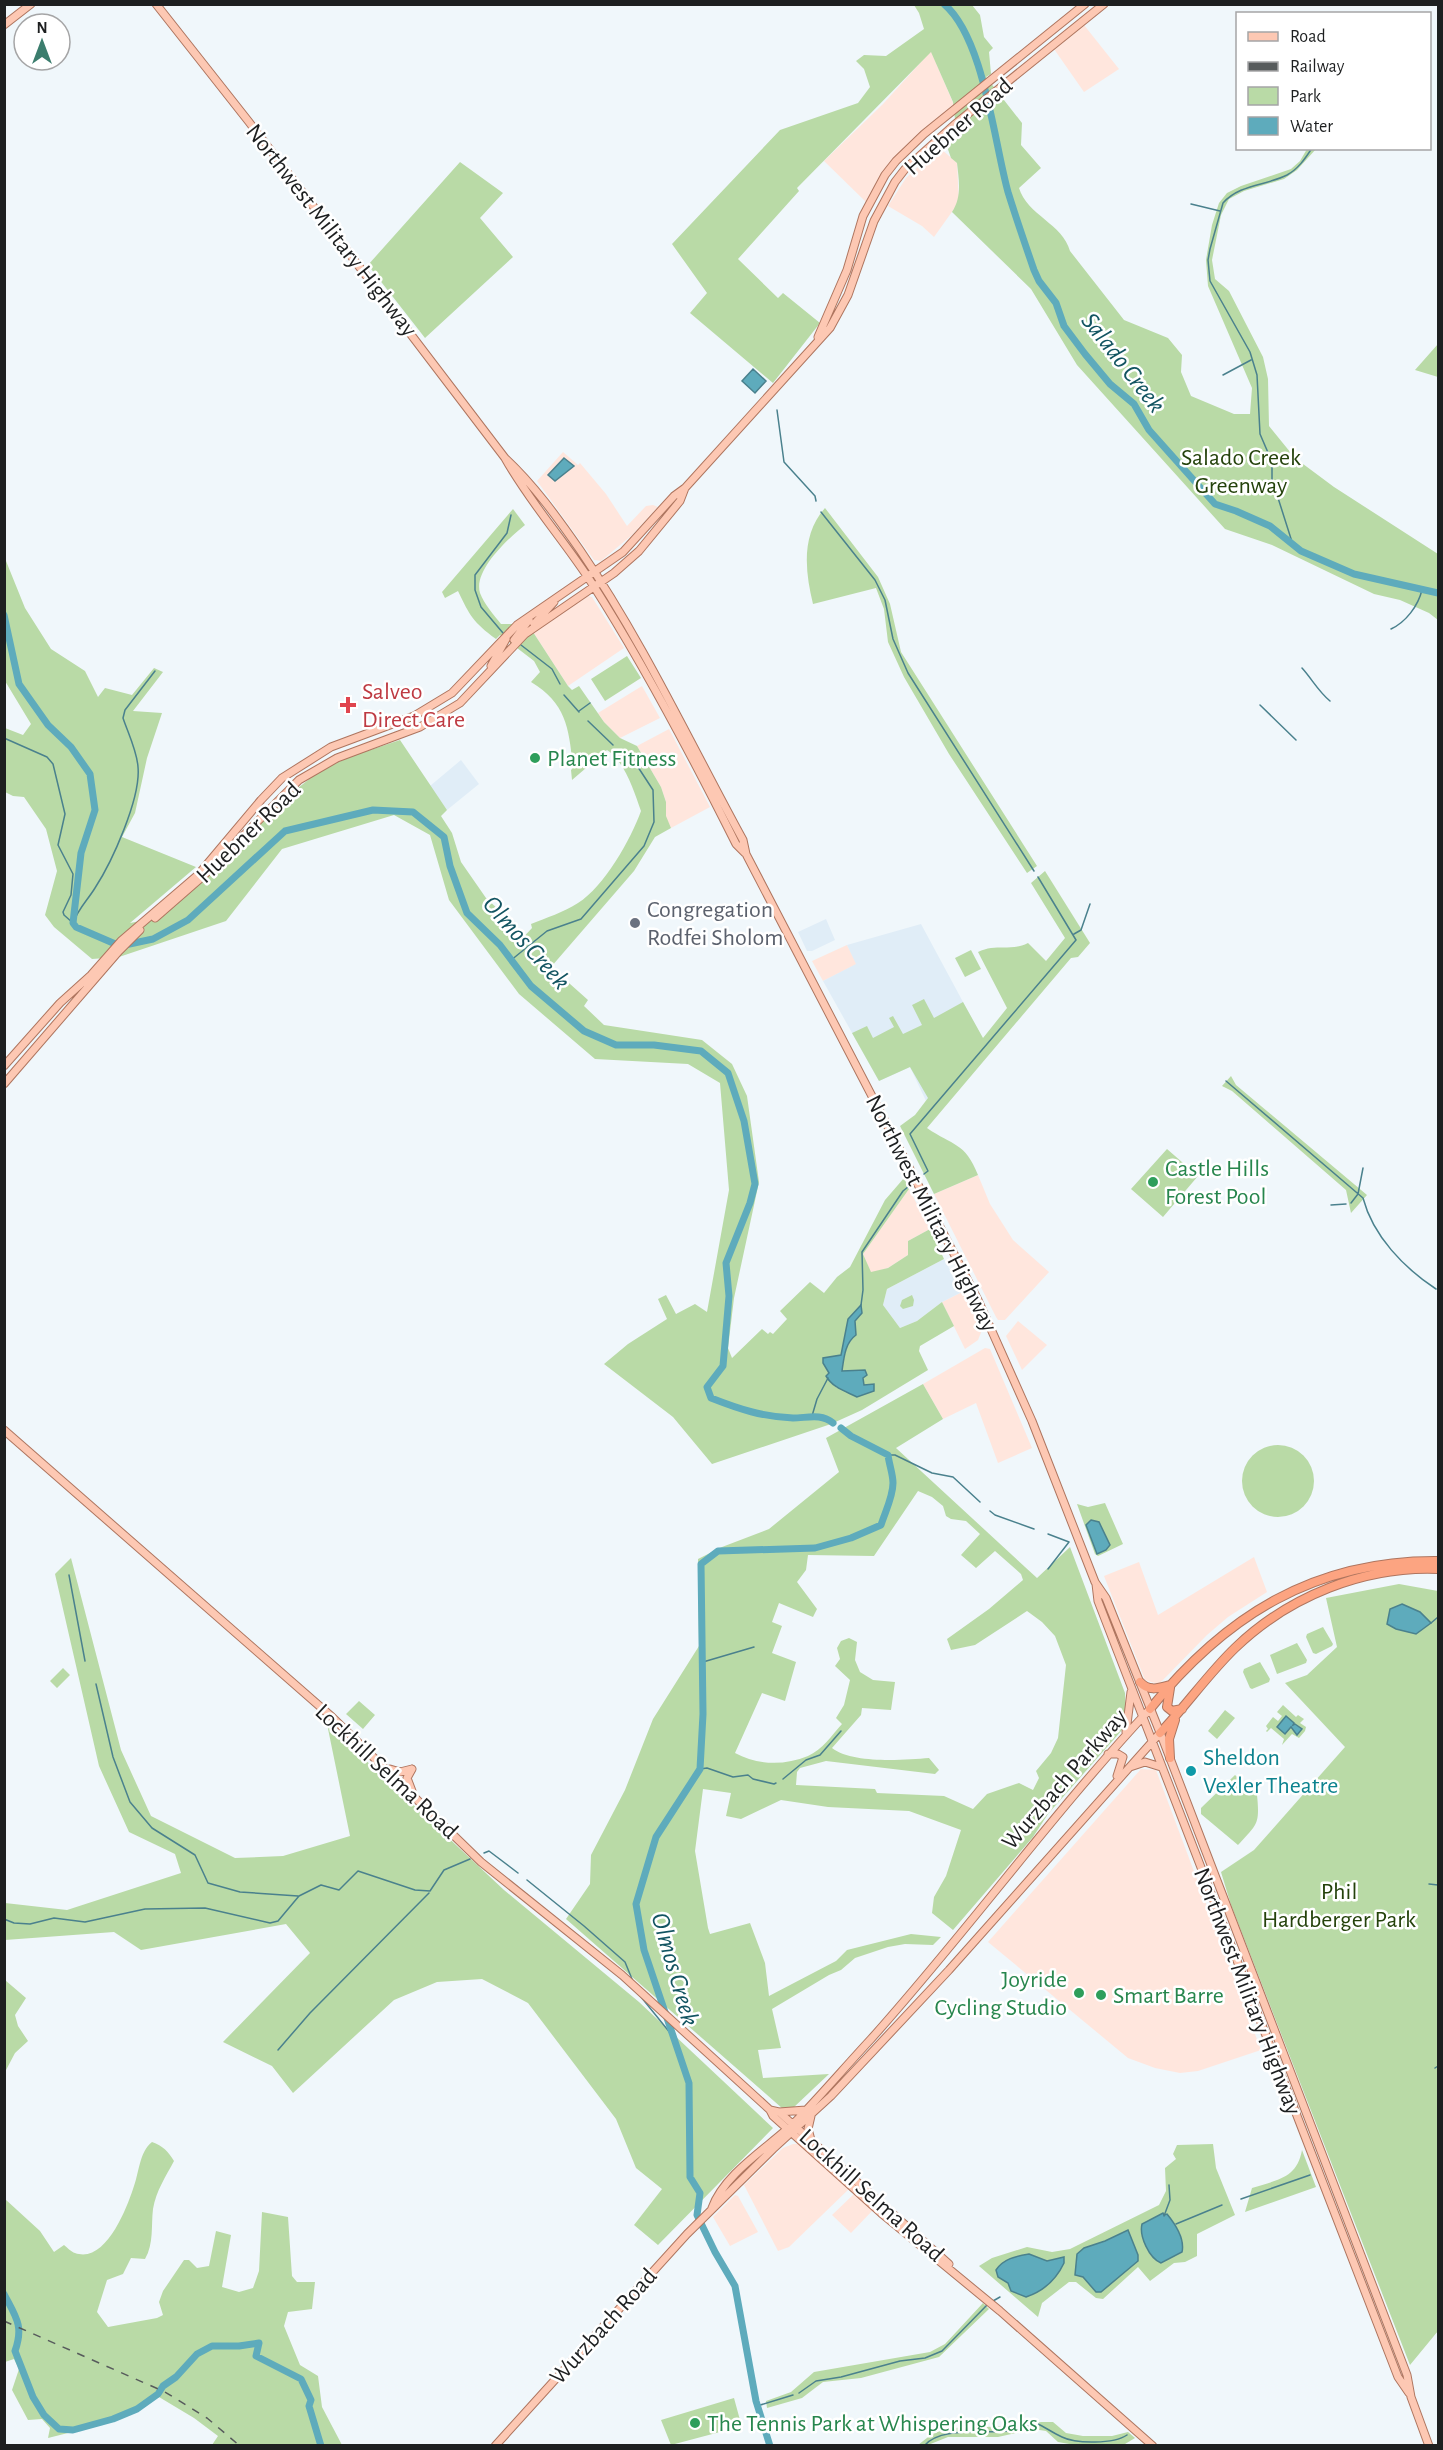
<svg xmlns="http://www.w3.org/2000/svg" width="1443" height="2450" font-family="'Alegreya Sans',sans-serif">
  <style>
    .commercial { fill: #ffe6dd }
    .built { fill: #e0edf7 }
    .green { fill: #b9daa6; fill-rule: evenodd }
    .water { fill: #5eabbc; stroke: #4a818d; stroke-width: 1.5 }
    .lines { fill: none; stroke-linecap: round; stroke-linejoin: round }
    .stream { stroke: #4a818d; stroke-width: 1.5 }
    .river { stroke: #5eabbc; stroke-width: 7 }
    .major-casing { stroke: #ae755f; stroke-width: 9 }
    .highway-casing { stroke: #ae755f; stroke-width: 10 }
    .major { stroke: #fdc8b3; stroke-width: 7 }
    .highway { stroke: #fca481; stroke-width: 8 }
    .rail { stroke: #575b5c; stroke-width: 1.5; stroke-dasharray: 8 8; stroke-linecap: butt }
    .health-dot { fill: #e0444e; stroke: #fff; stroke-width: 2 }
    .leisure-dot { fill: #2e9e5b; stroke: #fff; stroke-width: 2 }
    .worship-dot { fill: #6b7280; stroke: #fff; stroke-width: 2 }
    .culture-dot { fill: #0f9aa8; stroke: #fff; stroke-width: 2 }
    .labels { text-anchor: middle; stroke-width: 5; stroke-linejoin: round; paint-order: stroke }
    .street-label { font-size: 24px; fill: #1d1f20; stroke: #fff }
    .park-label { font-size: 24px; fill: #24420b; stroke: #fff }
    .health-label { font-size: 24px; fill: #be3a42; stroke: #fff; text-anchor: start }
    .leisure-label { font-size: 24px; fill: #27864d; stroke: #fff; text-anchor: start }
    .worship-label { font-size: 24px; fill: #5b616d; stroke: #fff; text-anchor: start }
    .culture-label { font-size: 24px; fill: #0d838f; stroke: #fff; text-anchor: start }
    .water-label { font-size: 26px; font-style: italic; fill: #125461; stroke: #fff }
  </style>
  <rect width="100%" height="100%" fill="#f0f7fb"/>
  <path class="commercial" d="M1084,25L1119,69L1084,92L1054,49Z
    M931,51L954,105L899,153L882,175L866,202L824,161L883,104Z
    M939,147L957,163L959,202L934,237L922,226L888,206L906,178Z
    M563,452L578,465L580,463L606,494L627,526L646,506L653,505L658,507L632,535L601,561L594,560L537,481Z
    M588,596L592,597L624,648L568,686L533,632Z
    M642,686L660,718L620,738L604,722L598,713Z
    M669,729L710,807L671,828L666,817V802L661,787L637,746Z
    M847,945L857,964L823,981L812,961Z
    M978,1175L990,1204L1013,1240L1049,1272L1005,1320H998L996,1317L934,1194Z
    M909,1189L930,1229L908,1241V1255L888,1268L871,1273L863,1254Z
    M962,1292L982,1330L978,1340L965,1349L942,1302Z
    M1018,1321L1047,1345L1022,1370L1006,1336Z
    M985,1348L990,1349L1032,1448L998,1463L976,1403L943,1419L923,1384Z
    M1254,1557L1267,1592L1228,1617L1207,1635L1162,1681L1158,1684L1145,1680L1104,1576L1139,1562L1158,1615Z
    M1141,1769L1156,1770L1261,2050L1198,2071L1180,2073L1155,2068L1128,2058L988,1942Z
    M793,2144H798L822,2162L850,2188L789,2247L778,2251L744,2185L783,2148Z
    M854,2194L873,2210L851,2233L832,2215Z
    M735,2195L738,2196L758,2232L730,2246L713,2217Z"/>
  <path class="built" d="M461,760L479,784L447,810L430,786Z
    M826,919L835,940L812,951H807L798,932Z
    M921,924L983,1039L926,1101L910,1067L879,1081L823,981L856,964L847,945Z
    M944,1259L962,1292L942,1302L917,1321L900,1328L883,1305L887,1289Z"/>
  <path class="green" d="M914,5H972L980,15L984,37L993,48L989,52L991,74L986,77L1022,123L1021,145L1041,168L1019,188C1027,215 1063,224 1070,251L1124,320L1168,338L1182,355L1181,372L1191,396L1234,414H1250L1252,388L1208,286L1206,260L1212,225L1219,203L1227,193L1241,186L1291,169L1300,161L1307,149H1316L1297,170L1284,179L1244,191L1229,199L1221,215L1212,260L1215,279L1229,291L1263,357L1268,379L1269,426L1295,458L1334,487L1438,554V620L1429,613L1400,600L1374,594L1272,545L1225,529L1077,365L1031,289L952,212C962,197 959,181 957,163L951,158L944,138L956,128L953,102L931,52L797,188L799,191L738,259L778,298L783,293L820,323L773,383L690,313L707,293L672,244L780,130L858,103L870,87L864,69L856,61L864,55L886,56L924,29L919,13Z
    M460,162L503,193L480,218L513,257L425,338L368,265Z
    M1438,344V377L1415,370Z
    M825,508L878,577L890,604L901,652L1037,866L1027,873L949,754L904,677L888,642L884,609L876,588L813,604C805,571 801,535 825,508Z
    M513,509L525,525C510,537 473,570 480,593C484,604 494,615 501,624H514L533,632L568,686L572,690L579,686L604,722L620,738L637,746L661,787L666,802V816L671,828L655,837L634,871L551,967L588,1000L584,1006L604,1025L702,1040L732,1064L747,1096L759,1182L734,1298L728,1348L732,1358L762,1329L768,1334L770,1332L773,1334L787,1319L780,1311L810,1282L824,1293L837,1277L850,1267L885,1200L904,1178L909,1189L863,1254L871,1272L888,1268L908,1255V1241L930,1229L944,1259L887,1289L883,1305L900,1328L917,1321L942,1302L954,1326L920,1346L919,1351L928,1370L862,1410L831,1424L712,1464L673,1417L604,1364L628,1344L667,1319L658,1299L666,1295L676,1314L695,1304L707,1312L729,1190L720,1083L688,1064L595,1059L519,994L449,900L430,835L394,815L282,849L226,921L119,957L92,959L54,927L45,915L57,871L46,829L24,797L13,796L5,792V728L23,735L31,724L5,681L4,556L25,608L51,649L85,671L98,697L105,688L132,695L154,668L163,672L133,711L162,713L147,758L135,813L122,837L196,867L130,923L161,917L227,859L283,800L318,772L349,757L400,740L447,810L441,816L452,833L461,862L486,898L515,925L505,932L518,943L532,928L531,924C546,918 564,912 578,903C604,887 631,839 641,811C634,791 625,762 607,750L572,780L571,770L573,768C569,729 567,704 531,682L540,672L534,661L500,635L496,639C473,622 470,616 458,591L445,598L442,592ZM861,1305L862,1313L855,1321L856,1335C845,1344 844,1357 842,1371L863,1378L864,1385L837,1388L827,1376L835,1357L841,1355Z
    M627,656L641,678L605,701L591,679Z
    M1045,871L1090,943L1078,957L1071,958L927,1128C953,1146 965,1142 978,1175L934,1194L900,1126L915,1115L928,1098L910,1067L879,1081L852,1033L867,1026L873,1038L894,1027L889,1018L893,1016L903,1034L922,1025L912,1005L924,999L934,1018L963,1002L983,1038L1007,1008L978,952C996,943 1011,952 1028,943L1046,961L1065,938L1031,883Z
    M971,950L981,969L965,977L955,958Z
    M1231,1076L1236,1085L1367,1195L1351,1213L1346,1190L1232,1091L1222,1086Z
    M1167,1149L1198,1176L1163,1217L1131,1189Z
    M912,1295L914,1300L913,1306L903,1309L900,1306L902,1300Z
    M923,1384L943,1419L896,1448L1037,1578L1070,1547L1125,1693L1126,1711L1122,1730L1048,1814L1033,1837L953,1930L932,1913L934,1897L946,1876L961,1830L909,1811L828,1807L781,1800L741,1819L726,1816L731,1793L703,1789L695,1851L708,1928L710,1934L750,1923L765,1963L769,1996L836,1961L847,1950L911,1934L941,1937L933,1945L905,1944L888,1947L855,1958L841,1970L829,1975L772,2009L781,2048L758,2050L763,2078L829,2074L793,2108L783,2109L566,1919L590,1884L591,1855L625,1790L653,1719L699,1646L698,1559L722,1547L769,1529L839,1472L826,1438ZM918,1491L932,1497L943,1506L946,1516L951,1519L966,1521L980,1534L961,1555L976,1568L995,1551L1021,1574L1023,1580L989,1609L947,1639L951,1650L975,1645L1027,1611L1042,1622L1055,1636L1066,1665L1058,1738L1051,1753L1036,1771L1039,1778L1033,1790L1019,1783L987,1794L973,1809L944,1796L877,1793L875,1789L796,1785L797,1772L800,1768L826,1761L935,1774L939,1770L929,1758C903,1760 853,1764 832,1748L861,1715L862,1708L891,1710L895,1682L873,1680L860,1672L855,1660L857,1642L849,1638L841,1641L837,1648L840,1659L835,1666L850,1680L844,1705L836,1718L842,1724C832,1735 822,1750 808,1756C784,1766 757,1765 735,1753L762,1693L785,1701L796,1662L772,1653L782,1626L772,1622L779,1603L813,1617L817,1609L797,1582L806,1570L808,1555L874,1556Z
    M1242 1481a36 36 0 1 1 72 0a36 36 0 1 1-72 0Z
    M1105,1503L1123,1544L1098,1556L1095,1554L1077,1504L1088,1507Z
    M71,1558L121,1750L151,1816L235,1858L283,1856L350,1836L327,1724L504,1890L639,2002L773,2128L658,2245L634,2225L662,2189L636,2168L616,2119L528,2003L482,1979L437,1982L394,2000L293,2093L272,2066L223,2042L310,1953L286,1924L141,1950L114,1932L5,1940V1903L67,1910L181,1873L175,1854L129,1832L99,1766L55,1574Z
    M1399,1584L1438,1591V2331L1410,2365L1231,1905L1221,1872L1254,1850L1345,1747L1285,1683L1307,1675L1337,1647L1326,1598Z
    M1323,1627L1333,1644L1332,1646L1316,1654L1313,1653L1306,1637L1307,1634Z
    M1297,1643L1307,1660L1306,1663L1277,1674L1270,1655Z
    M1260,1662L1270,1679L1269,1682L1252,1689L1250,1688L1243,1672L1244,1669Z
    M63,1668L70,1675L57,1688L50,1681Z
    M359,1701L375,1715L363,1729L346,1714Z
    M1283,1705L1296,1717L1298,1715L1304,1719L1300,1723L1306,1727L1305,1731L1299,1738L1292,1734L1282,1745L1284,1739L1271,1728L1267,1732L1266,1731L1268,1729L1266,1726L1273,1717L1278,1721L1282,1716L1277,1712Z
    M1225,1710L1235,1718L1217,1739L1208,1731Z
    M1235,1775L1257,1795C1260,1825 1257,1824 1238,1845L1201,1814V1808Z
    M5,1980L26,1998L15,2015L18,2026L28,2041L15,2053L5,2072Z
    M152,2142C163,2146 168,2151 174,2161C166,2176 156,2191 153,2209C151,2225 154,2244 145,2259L131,2258L123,2274L107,2280L97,2312L108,2327L157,2318L163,2315L159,2302L163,2291L184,2260H189L197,2268L209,2266L216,2231L231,2235L222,2287L239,2292L253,2288L259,2271L262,2212L288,2217L292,2276L297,2282H315L312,2309L288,2312L284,2326L300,2365L318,2376L322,2407L342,2445H212L218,2436L194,2418L159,2397L112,2422L48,2438L50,2428L42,2419L28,2420L12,2390L19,2369L14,2359L5,2362V2199L40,2231L54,2252L64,2245C67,2247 71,2252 75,2253C105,2264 126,2210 133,2189C139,2174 139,2152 152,2142Z
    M1213,2144L1216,2168L1235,2215L1197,2234V2256L1185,2262L1174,2263L1150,2281L1138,2267L1103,2299L1096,2298L1076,2282H1069L1042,2303L1038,2317L979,2266L992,2258L1027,2247L1052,2252L1070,2249L1159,2205L1166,2191L1165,2168L1176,2159L1173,2154L1177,2145ZM1168,2217C1177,2225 1184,2237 1181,2250L1161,2262C1147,2252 1142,2241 1142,2224Z
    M1302,2150L1316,2187L1245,2212L1252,2188C1276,2180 1297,2179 1302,2150Z
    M983,2303L989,2309L939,2357L861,2378L823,2382L802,2398L767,2408L766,2401L791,2392L814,2372L930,2352L945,2344Z
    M734,2398L740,2420L719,2426L720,2432L671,2445L661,2420Z
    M1041,2422H1053L1066,2433L1083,2436H1112L1128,2432L1135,2438L1125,2444L1117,2445H1075L1058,2442L1046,2431L1033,2429L998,2437H948L928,2445H918L932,2434L948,2428L1019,2426Z"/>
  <path class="water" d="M753,369L766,381L755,393L742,381Z
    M564,458L574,466L555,481L548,475Z
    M861,1305L862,1313L855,1321L856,1335C845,1343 844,1357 842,1371L865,1370L867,1375L863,1378L864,1385L874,1384V1391L857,1397C845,1391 833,1388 826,1376L829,1373L823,1363V1358L841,1355L848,1319Z
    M1091,1520L1099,1522L1110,1545L1106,1550L1097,1554L1086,1525Z
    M1402,1604L1420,1612L1431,1623L1416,1634L1396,1629L1387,1624L1390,1609Z
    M1286,1716L1294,1723L1293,1725L1295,1724L1302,1729L1297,1735L1291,1727L1285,1734L1277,1727Z
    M1163,2213L1164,2215L1167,2214C1176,2225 1185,2239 1182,2252L1161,2263C1149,2258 1139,2236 1142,2224Z
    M1128,2230L1138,2255V2261L1101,2292H1096L1083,2277L1075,2275L1077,2254L1084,2248L1105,2241Z
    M1029,2254L1047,2261L1064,2257V2263C1056,2280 1044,2291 1026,2297L1011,2291L1008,2283L998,2277L996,2270C1003,2259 1016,2256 1029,2254Z"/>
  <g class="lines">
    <path class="stream" d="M1191,204L1220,211
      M1223,375L1251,360
      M777,410L784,462L815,496L816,501
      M821,512L875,580L885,600L893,639L908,673L1034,871
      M1293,545L1272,479V462L1260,434L1257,375L1250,352L1210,281L1208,260L1210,249L1223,203C1240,184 1265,186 1287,175C1298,169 1305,159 1312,148
      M1391,629C1406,622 1418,606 1422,590
      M503,633L481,607L475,590V575L507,533L511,515
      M521,645L552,669L560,684
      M1302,668C1312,679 1318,691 1330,701
      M564,695L579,712
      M1260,705L1296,740
      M579,711L590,703
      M588,721L613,745
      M4,738L47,757L53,764L65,814L58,845L73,874L71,895L63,912L64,915L73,923C78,909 87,901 95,888C112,862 141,798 138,767C137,751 128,733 123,718L125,710L155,671
      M1074,934L1081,930L1090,904
      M510,961L547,931L581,919L644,846L654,822L653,790L636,764L623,754
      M1226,1081L1363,1198C1373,1236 1404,1268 1436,1289
      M924,1174L928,1171L910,1134L1076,940L1038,877
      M1351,1203L1358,1194L1363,1168
      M1331,1205L1346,1204
      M861,1305L863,1290L862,1252L903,1191L909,1186
      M812,1416L817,1399L828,1378
      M888,1455H895L932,1473L953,1477L980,1502
      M990,1511L995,1515L1034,1529
      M1048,1534L1069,1542L1048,1569
      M69,1575L85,1661
      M1431,1623L1438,1617
      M703,1662L754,1647
      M96,1684L113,1757L130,1802L152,1828L195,1855L208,1883L240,1892L298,1896
      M700,1769L707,1768L733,1777L748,1775L753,1779L774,1784L776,1783
      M783,1779L806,1760L820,1755L841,1731
      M484,1853L489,1851L518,1873
      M527,1880L584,1926L625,1962L632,1979
      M1429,1884L1438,1885
      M4,1919L14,1923L30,1924L54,1918L85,1922L145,1909L205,1908L270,1923L278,1921L299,1896L321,1885L339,1890L358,1871L415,1890L430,1891L444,1870L470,1859
      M637,1992L671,2034
      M278,2050L310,2013L429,1893
      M1435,2068L1438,2066
      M1241,2199L1310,2175
      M1164,2216L1170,2200L1169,2185
      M1176,2224L1222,2205
      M993,2301L1000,2297
      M799,2393L816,2381L841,2377L900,2361L925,2358L942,2351L987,2305
      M757,2406L793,2395
      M924,2446C940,2426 984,2434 1009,2431C1018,2429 1027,2426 1036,2423C1045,2427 1053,2433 1062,2437C1076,2444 1114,2444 1127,2435"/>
    <path class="river" d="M944,4C984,38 994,142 1008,192C1016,218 1025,244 1034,270L1039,281L1056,303L1064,326L1085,354L1110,384L1134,404L1149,430L1215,504L1236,511L1270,526L1301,551L1354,574L1438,593
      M4,615L19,684L48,725L71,747L90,774L95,810L81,853L73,923L76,927L120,946L153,939L188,920L285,831L373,810L413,812L444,837L450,866L467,913L500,945L531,986L584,1031L616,1045H654L701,1051L728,1073L744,1121L755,1184L750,1203L726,1263L729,1296L723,1366L707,1387L711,1398C739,1409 763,1417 793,1418C807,1418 821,1413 833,1423
      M4,2294C16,2317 24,2326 15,2351L33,2397L44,2415L59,2429L73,2430L113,2419L137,2409L158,2394L163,2386L176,2377L197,2354L212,2346H239L259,2343L256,2356L301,2379L311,2400L309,2406L321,2446
      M770,2446L756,2401L735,2286L715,2252L697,2215L700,2193L690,2177L689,2083L644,1950L636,1904L656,1837L700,1769L703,1714L701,1564L718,1551L815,1548L851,1538L881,1525C885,1512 893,1497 893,1483C893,1474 889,1464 888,1455L851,1436L841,1428"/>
    <defs>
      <path id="major" d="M156,4L249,122L505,458C530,503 565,541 593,585C646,668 692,756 736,844L745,853
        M4,25L31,4
        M818,337L847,270L863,216L885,175L896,161L924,134L1085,4
        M505,458C534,485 557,517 580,550C643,642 690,743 743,840L746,854L978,1300L1032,1421L1095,1582L1106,1598L1163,1740L1407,2375L1411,2397L1429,2446
        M534,624L554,602
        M514,640L529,620
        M491,666L506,639
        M155,918L202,877L299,780L337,758L420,727L460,703L525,634L614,573L639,551L680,501L685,488
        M4,1066L60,1003L91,975L121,941L198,875L261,800L282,778L331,747L414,716L452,693L517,625L623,552L674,496L685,488L830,328L848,295L874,221L895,182L905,169L954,125L1104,4
        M4,1084L119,951L140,930
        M4,1430L332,1717L481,1862L622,1975L770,2110L773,2116L881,2213L1000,2311L1153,2446
        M1096,1584L1098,1601L1398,2377L1409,2393
        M1126,1732L1131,1692
        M1108,1754H1118L1123,1757L1117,1776
        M1130,1767L1145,1762L1161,1767
        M390,1769L400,1772L412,1769
        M412,1791L407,1778L412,1769
        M770,2110L779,2112L949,2264
        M779,2112L806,2110
        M811,2140L808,2129L811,2116
        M712,2208C725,2172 771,2146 797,2120C822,2094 846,2066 871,2039C967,1932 1052,1814 1150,1709
        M495,2446L687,2234L773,2149L831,2096L949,1970L1160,1733"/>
      <path id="highway" d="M1140,1682C1149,1692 1159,1688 1170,1685
        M1170,1688L1167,1707L1172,1711L1182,1709
        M1150,1709C1226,1615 1315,1560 1438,1561
        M1160,1733C1186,1706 1208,1674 1235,1648C1289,1596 1364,1566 1438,1569
        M1170,1758L1169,1739L1175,1720"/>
    </defs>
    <use href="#major" class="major-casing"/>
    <use href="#highway" class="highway-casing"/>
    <use href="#major" class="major"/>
    <use href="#highway" class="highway"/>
    <path class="rail" d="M4,2321L165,2392L207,2418L240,2446"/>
  </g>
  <path class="health-dot" d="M345 696h6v6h6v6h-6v6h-6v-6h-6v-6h6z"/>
  <g class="leisure-dot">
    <circle cx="535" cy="758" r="6"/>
    <circle cx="1153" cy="1182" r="6"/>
    <circle cx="1079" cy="1993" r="6"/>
    <circle cx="1101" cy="1995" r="6"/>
    <circle cx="695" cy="2423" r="6"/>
  </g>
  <circle class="worship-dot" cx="635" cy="923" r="6"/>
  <circle class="culture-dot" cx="1191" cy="1771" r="6"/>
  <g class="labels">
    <g class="street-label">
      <text transform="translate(958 126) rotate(-41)" y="8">Huebner Road</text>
      <text transform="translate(332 230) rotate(52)" y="8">Northwest Military Highway</text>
      <text transform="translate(248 832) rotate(-44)" y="8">Huebner Road</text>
      <text transform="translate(932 1213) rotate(63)" y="8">Northwest Military Highway</text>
      <text transform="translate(387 1771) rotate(43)" y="8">Lockhill Selma Road</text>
      <text transform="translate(1064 1779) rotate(-49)" y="8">Wurzbach Parkway</text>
      <text transform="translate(1248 1991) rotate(69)" y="8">Northwest Military Highway</text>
      <text transform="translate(872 2195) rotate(42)" y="8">Lockhill Selma Road</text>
      <text transform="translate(603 2326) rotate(-48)" y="8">Wurzbach Road</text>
    </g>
    <g class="park-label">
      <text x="1241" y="465">Salado Creek<tspan x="1241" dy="28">Greenway</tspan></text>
      <text x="1339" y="1899">Phil<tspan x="1339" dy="28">Hardberger Park</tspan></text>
    </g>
    <g class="health-label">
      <text x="362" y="699">Salveo<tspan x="362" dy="28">Direct Care</tspan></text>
    </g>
    <g class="leisure-label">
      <text x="547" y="766">Planet Fitness</text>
      <text x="1165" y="1176">Castle Hills<tspan x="1165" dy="28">Forest Pool</tspan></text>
      <text x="1067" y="1987" text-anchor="end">Joyride<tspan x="1067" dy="28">Cycling Studio</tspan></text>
      <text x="1113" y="2003">Smart Barre</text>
      <text x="707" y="2431">The Tennis Park at Whispering Oaks</text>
    </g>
    <g class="worship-label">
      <text x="647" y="917">Congregation<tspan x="647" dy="28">Rodfei Sholom</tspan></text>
    </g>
    <g class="culture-label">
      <text x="1203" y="1765">Sheldon<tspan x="1203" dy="28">Vexler Theatre</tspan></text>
    </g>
    <g class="water-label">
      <text transform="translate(1124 362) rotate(52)" y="9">Salado Creek</text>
      <text transform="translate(527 942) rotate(48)" y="9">Olmos Creek</text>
      <text transform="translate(676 1969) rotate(74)" y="9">Olmos Creek</text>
    </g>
  </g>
  <rect width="1443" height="2450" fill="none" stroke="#1d1f20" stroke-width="12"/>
  <rect x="1236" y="12" width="195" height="138" fill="#ffffff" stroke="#a5a5a6" stroke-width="1.5"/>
  <rect x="1248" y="32" width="30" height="9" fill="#fdc8b3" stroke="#a5a5a6" stroke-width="1.5"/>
  <text x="1290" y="42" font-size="18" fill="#1d1f20">Road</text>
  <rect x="1248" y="62" width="30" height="9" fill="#575b5c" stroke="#a5a5a6" stroke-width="1.5"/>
  <text x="1290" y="72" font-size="18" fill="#1d1f20">Railway</text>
  <rect x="1248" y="87" width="30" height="18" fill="#b9daa6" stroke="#a5a5a6" stroke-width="1.5"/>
  <text x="1290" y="102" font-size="18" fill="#1d1f20">Park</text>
  <rect x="1248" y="117" width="30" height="18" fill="#5eabbc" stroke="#a5a5a6" stroke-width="1.5"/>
  <text x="1290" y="132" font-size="18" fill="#1d1f20">Water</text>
  <g transform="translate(42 42)"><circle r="28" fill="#ffffff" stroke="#a5a5a6" stroke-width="1.5"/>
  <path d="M0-4.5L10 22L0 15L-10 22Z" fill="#3b7d6d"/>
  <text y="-9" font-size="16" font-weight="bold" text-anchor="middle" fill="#1d1f20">N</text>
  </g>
</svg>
